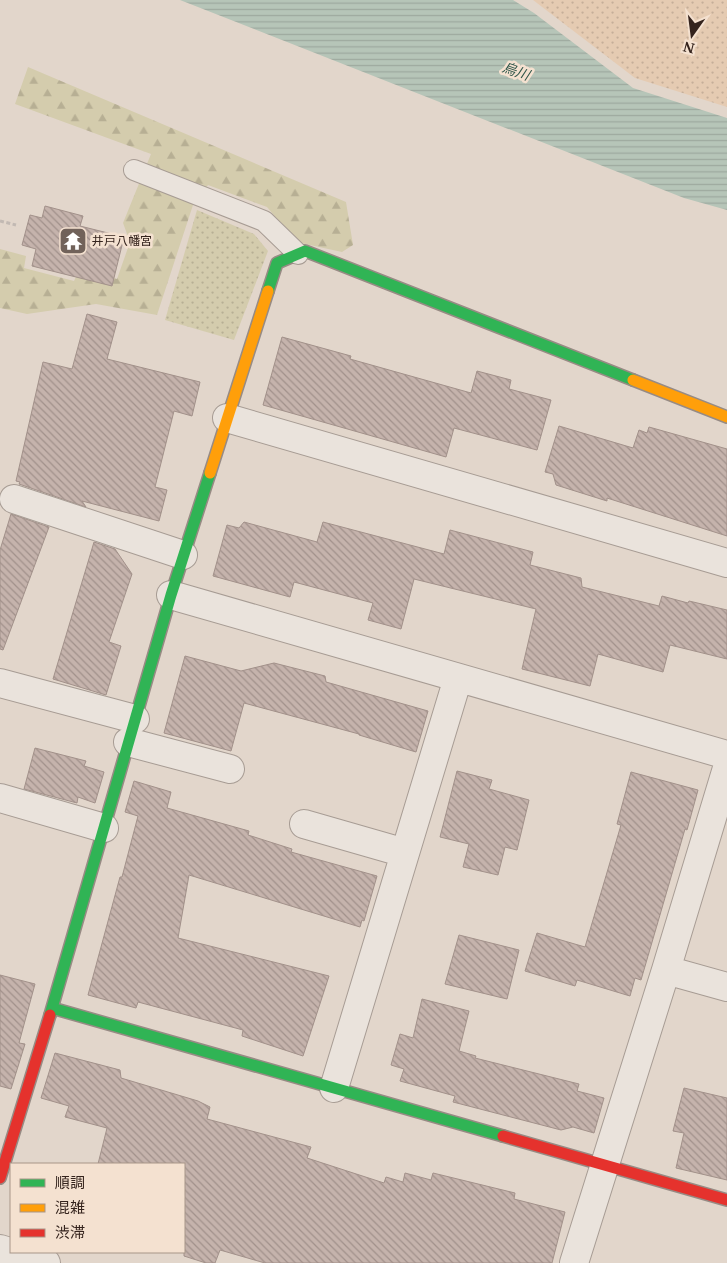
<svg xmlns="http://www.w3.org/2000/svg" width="727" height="1263" font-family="'Noto Serif','Noto Sans JP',serif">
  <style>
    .forest { fill: url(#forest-firs) }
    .sand { fill: url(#sand-dots) }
    .park { fill: url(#park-dots) }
    .water { fill: url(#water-rules) }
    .building { fill: url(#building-back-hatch); stroke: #a2918a }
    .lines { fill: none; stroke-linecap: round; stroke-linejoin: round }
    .lane-casing { stroke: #a79c94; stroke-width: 22 }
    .street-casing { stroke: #a79c94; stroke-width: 30 }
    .fast-casing { stroke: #978b84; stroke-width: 14 }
    .slow-casing { stroke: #978b84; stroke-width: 14 }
    .jam-casing { stroke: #978b84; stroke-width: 14 }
    .path { stroke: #c2b9b3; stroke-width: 3; stroke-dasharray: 4 2.5; stroke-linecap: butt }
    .lane { stroke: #eae3dc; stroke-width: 20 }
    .street { stroke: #eae3dc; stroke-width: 28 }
    .fast { stroke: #30b455; stroke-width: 11 }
    .slow { stroke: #ff9f0a; stroke-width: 11 }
    .jam { stroke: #e5322d; stroke-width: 11 }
    .labels { text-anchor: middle; stroke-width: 5; stroke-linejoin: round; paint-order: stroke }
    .poi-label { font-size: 12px; fill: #34231d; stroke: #f4e1d0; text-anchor: start }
    .water-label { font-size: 14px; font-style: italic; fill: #2d5448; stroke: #f4e1d0 }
  </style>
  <defs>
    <pattern id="forest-firs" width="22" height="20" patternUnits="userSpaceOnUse" patternTransform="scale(1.25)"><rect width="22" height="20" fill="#d4ccad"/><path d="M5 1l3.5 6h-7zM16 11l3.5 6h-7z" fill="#b7af94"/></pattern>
    <pattern id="sand-dots" width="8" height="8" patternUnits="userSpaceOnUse" patternTransform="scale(1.25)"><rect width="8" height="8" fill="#e5cbb2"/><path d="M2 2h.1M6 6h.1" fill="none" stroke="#c5ae99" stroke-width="1.8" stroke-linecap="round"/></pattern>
    <pattern id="park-dots" width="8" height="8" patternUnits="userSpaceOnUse" patternTransform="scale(1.25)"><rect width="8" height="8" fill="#d4ccad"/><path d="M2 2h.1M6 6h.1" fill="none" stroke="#b7af94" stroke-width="1.8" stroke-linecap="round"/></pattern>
    <pattern id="water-rules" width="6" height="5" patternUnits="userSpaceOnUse" patternTransform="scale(1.25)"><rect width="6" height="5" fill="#b6c5b8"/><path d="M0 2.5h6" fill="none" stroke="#9da99e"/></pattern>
    <pattern id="building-back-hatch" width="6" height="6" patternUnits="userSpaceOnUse" patternTransform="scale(1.25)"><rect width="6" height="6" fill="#c5b3ac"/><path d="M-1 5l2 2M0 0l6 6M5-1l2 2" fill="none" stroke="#a1918b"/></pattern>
  </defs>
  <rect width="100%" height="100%" fill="#e2d6cb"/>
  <path class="forest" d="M28,67L346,202L353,245L342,252L296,242L267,207L208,185L193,205L157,315L96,304L27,314L0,308V249L26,256L24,268L74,281L80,268L117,279L130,242L123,223L151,154L15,104Z"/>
  <path class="sand" d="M533,0H727V107L635,78Z"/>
  <path class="park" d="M197,210L254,234L268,251L234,340L165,320Z"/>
  <path class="water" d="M180,0H513L534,13L633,88L727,118V210L684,198Z"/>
  <path class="building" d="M45,206L83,216L80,226L124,237L112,286L32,266L36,249L22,245L30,215L42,218Z
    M87,314L117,322L107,359L200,382L192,416L174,411L155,487L167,490L159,521L82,501L86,507L19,484L20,482L16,481L43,362L72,369Z
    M282,337L351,356L350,359L471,393L477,371L511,380L509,389L551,400L537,450L454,428L446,457L263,405Z
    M559,426L633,448L639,430L647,433L649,427L727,449V536L607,498V501L556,485L553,474L545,472Z
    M11,514L49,527L3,650L0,649V550Z
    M244,522L317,542L323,522L444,554L450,530L533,552L530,565L581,578L582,587L659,606L662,596L688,603L689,601L727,610V659L670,645L663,672L598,654L590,686L522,669L536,609L414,579L401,629L368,620L373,603L294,582L290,597L213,576L227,525L239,528Z
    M94,542L115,549L132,574L109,642L121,646L106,695L53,679Z
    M185,656L241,671L274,663L325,676L326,682L428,711L416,752L359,735V734L244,703L231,751L164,733Z
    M35,748L86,761L84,766L104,772L95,803L78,797L77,803L24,789Z
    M457,771L492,780L489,789L529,800L517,850L505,847L498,875L463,867L469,844L440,837Z
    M631,772L698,790L687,830L685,829L641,980L635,978L630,996L577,980L575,986L525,971L537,933L585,947L621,825L617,824Z
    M134,781L171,792L167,808L249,831L248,835L292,849L291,852L377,876L364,921L362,920L360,927L189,875L178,938L329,976L303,1056L242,1036L243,1030L138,1002L136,1008L88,995L120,877H122L138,816L125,812Z
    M459,935L519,950L507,999L445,984Z
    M0,975L35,984L19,1043L25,1044L11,1089L0,1086Z
    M422,999L469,1011L459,1051L476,1056L475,1058L579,1084L577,1091L604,1098L594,1133L573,1127L561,1130L453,1102L455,1096L400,1081L404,1069L391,1065L400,1034L413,1038Z
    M55,1053L120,1070L121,1078L198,1101L210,1107L207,1119L311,1147L307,1158L384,1183L386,1177L403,1182L405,1173L431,1180L433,1173L515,1193L514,1199L565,1212L552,1263H265L220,1250L215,1263H206L184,1256V1164H98L107,1128L65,1117L69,1106L41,1098Z
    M684,1088L727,1098V1180L676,1168L684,1133L673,1131Z"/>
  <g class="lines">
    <defs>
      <path id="lane" d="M134,170L264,221L298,254"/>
      <path id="street" d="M227,418L727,563
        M14,499L183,555
        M171,595L727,755
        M0,683L135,719
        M128,742L230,769
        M0,798L104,828
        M304,824L405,853
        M666,970L727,987
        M334,1088L458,678
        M0,1249L46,1263
        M574,1263L666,970L727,768"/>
      <path id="fast" d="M268,291L277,263L305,251L633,380
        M52,1008L503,1136
        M50,1015L171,595L210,473"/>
      <path id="slow" d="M633,380L727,417
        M210,473L268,291"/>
      <path id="jam" d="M503,1136L727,1200
        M0,1178L50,1015"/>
    </defs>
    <use href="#lane" class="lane-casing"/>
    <use href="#street" class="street-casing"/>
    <use href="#fast" class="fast-casing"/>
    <use href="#slow" class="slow-casing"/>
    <use href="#jam" class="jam-casing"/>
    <path class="path" d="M0,221L16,225"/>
    <use href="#lane" class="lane"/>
    <use href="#street" class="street"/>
    <use href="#fast" class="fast"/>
    <use href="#slow" class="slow"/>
    <use href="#jam" class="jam"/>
  </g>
  <defs>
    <symbol id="temple-square" viewBox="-11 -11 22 22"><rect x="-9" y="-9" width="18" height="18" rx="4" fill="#71625a" stroke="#f4e1d0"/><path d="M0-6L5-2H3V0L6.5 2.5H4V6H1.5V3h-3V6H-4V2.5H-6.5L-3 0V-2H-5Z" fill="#fff"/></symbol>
  </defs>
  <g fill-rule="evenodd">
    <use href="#temple-square" x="57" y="225" width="32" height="32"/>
  </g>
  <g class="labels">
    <g class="poi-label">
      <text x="92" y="245">井戸八幡宮</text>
    </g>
    <g class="water-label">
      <text transform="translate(516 71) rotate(19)" y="5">烏川</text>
    </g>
  </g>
  <rect x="10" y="1163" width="175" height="90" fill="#f4e1d0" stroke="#a79588"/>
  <rect x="20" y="1179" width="25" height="8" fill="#30b455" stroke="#a79588"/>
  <text x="55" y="1188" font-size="15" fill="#34231d">順調</text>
  <rect x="20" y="1204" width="25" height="8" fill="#ff9f0a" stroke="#a79588"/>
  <text x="55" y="1213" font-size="15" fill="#34231d">混雑</text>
  <rect x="20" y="1229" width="25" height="8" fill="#e5322d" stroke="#a79588"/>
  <text x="55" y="1238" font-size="15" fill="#34231d">渋滞</text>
  <g transform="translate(692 35) rotate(194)" stroke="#f4e1d0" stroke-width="4" paint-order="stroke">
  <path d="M0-4L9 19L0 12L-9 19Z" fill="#34231d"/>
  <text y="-8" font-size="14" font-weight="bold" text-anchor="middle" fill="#34231d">N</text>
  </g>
</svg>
